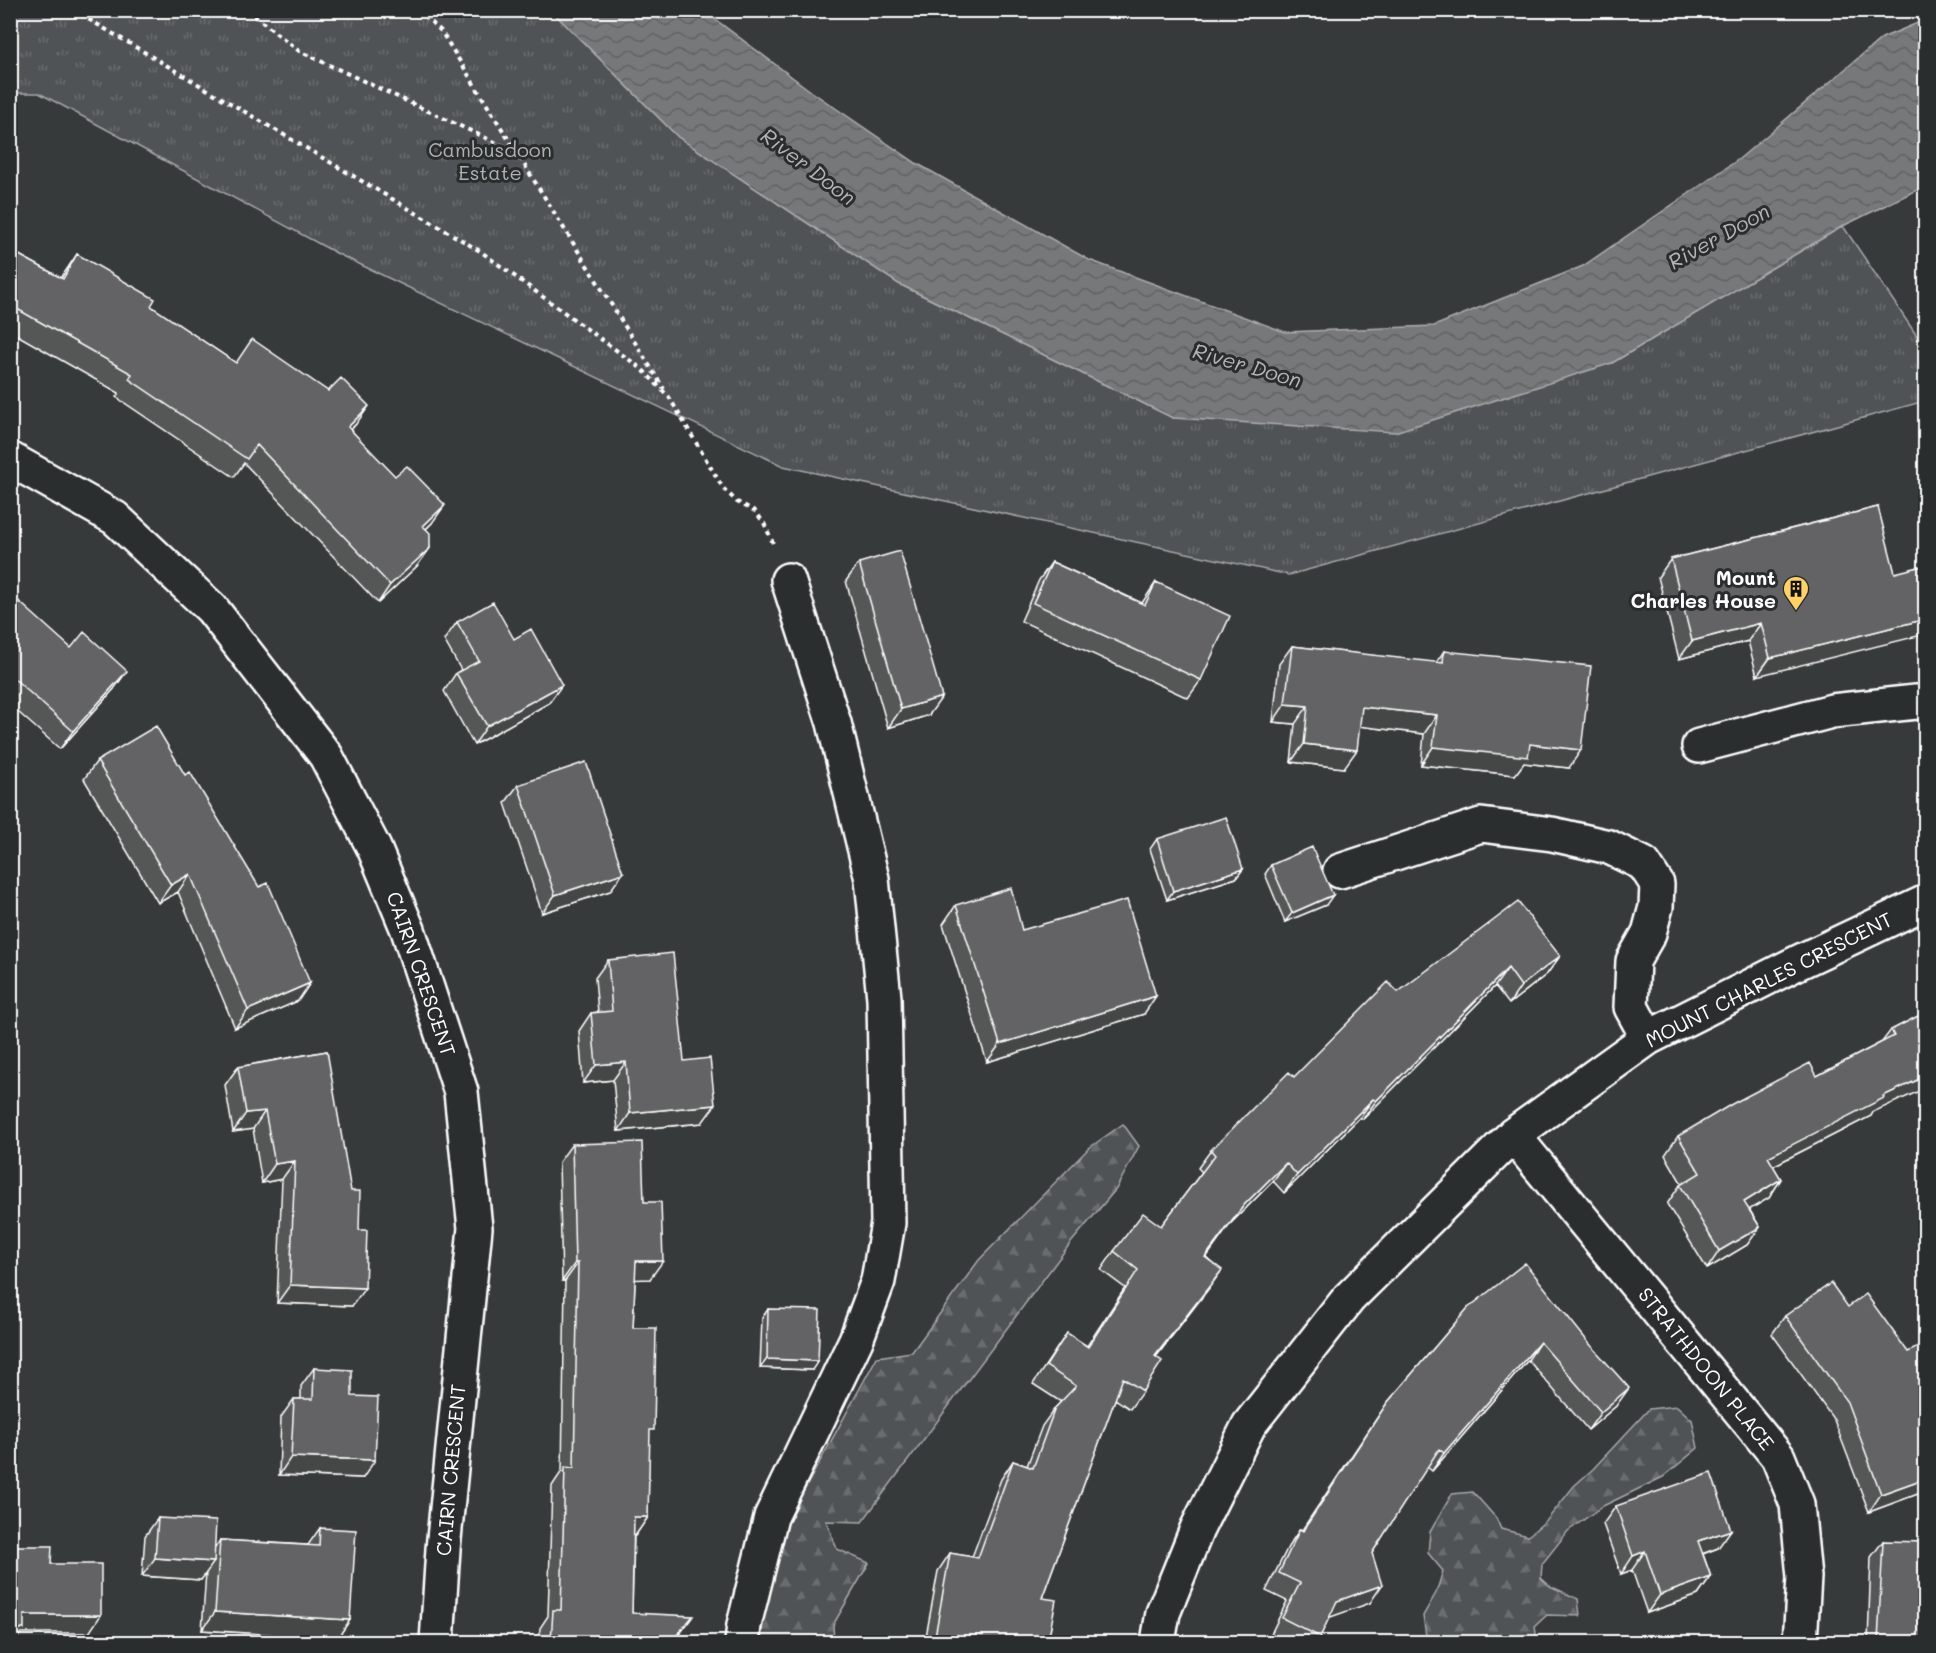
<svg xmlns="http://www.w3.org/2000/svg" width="1936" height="1653" font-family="Mali,sans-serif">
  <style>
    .forest { fill: url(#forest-firs); stroke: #a8a9aa; stroke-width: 1.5 }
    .park { fill: url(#park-tufts); stroke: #a8a9aa; stroke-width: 1.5 }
    .water { fill: url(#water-waves); stroke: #adaeaf; stroke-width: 1.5 }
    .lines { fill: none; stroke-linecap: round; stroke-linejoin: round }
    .minor-casing { stroke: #fff; stroke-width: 38 }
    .path { stroke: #fff; stroke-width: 4; stroke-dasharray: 4.5 4.5; stroke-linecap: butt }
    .minor { stroke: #2a2d2e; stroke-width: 33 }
    .wall { fill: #555657; stroke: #fff; stroke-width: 1.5 }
    .shaded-wall { fill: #454647; stroke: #fff; stroke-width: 1.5 }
    .building { fill: #636465; stroke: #fff; stroke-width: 1.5 }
    .labels { text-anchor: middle; stroke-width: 6; stroke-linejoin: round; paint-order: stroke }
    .park-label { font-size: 20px; fill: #b0b2b2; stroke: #2a2d2e }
    .poi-label { font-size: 20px; font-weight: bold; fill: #fff; stroke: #2a2d2e; text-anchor: end }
    .street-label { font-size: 20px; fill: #fff; stroke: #2a2d2e }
    .water-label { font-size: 21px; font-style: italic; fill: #b4b5b5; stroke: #2a2d2e }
  </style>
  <defs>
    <pattern id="forest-firs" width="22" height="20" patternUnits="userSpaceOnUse" patternTransform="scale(1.5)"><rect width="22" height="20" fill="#505354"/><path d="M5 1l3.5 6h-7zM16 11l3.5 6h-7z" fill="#6a6d6e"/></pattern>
    <pattern id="park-tufts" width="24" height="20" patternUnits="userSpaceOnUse" patternTransform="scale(1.5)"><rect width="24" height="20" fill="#505354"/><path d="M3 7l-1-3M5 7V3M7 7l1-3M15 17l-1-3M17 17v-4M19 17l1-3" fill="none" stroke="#6a6d6e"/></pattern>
    <pattern id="water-waves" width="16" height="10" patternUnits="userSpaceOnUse" patternTransform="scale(1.5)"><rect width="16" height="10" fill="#767879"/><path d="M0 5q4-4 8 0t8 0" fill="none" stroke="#616262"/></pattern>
  </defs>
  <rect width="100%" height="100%" fill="#373a3b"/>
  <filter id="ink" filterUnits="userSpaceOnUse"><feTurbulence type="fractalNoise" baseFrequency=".0167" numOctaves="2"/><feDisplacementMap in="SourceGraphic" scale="12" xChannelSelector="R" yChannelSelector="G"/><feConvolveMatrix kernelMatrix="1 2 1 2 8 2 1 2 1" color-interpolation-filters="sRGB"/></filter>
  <g filter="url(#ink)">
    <path class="forest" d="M1123,1124L1139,1146L1116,1189L1069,1245L862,1522L826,1521L837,1549L869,1563L833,1625L834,1642H761L770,1553L877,1357L912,1352L979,1260L1089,1148Z
      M1677,1406L1692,1420L1698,1448L1663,1477L1603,1506L1568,1531L1542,1564L1541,1578L1550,1586L1578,1599L1580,1616L1547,1615L1535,1626L1537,1642H1427L1423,1616L1436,1593L1443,1571L1428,1553L1430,1532L1452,1494L1473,1492L1496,1518L1501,1529L1528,1536L1548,1519L1574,1486L1593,1469L1649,1409Z"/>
    <path class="park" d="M10,11H552L678,137L899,284L1173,418L1612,363L1843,226L1925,348V401L1289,575L783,466L338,254L39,93H11Z"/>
    <path class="water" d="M552,11H704L812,92L916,163L1089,260L1285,332L1434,326L1583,266L1739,159L1882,38L1925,20V186L1843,226L1612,363L1395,432L1173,418L899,284L678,137Z"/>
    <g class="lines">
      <defs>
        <path id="minor" d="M10,459L115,518L212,609L326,756L374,848L408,930L461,1092L475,1228L443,1549L437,1642
          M1699,746L1832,711L1916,702L1926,703
          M1340,871L1481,825L1552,834L1609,847L1644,864L1657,884L1656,907L1649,933L1633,961L1631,1007L1648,1038
          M1513,1135L1778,1457L1797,1504L1804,1577L1800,1642
          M742,1642L744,1625L771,1517L856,1340L878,1281L888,1223L884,998L872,879L834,723L788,580
          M1158,1642L1163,1613L1197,1529L1249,1425L1349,1298L1513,1135L1648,1038L1799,962L1926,902"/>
      </defs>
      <use href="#minor" class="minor-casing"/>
      <path class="path" d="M73,10L480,251L642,369L669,397L723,488L737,502L755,511L764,523L773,543
        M247,10L299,51L516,152
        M418,10L441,31L664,389"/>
      <use href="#minor" class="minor"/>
    </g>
    <path class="wall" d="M10,250L61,278L77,254L151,306L236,363L356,424L351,430L432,523L426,529L430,548L417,566L378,603L244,463L234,477L116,397L119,393L10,331Z
      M1878,507L1757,676L1748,641L1679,659L1658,577L1671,559Z
      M1052,562L1142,603L1156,582L1201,680L1188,698L1021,621L1039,580Z
      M859,563L929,715L888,728L846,581Z
      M10,598L71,648L114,689L60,749L10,705Z
      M457,622L549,703L474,745L444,691L456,673L461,670L444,640Z
      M1292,646L1436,663L1444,651L1569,768L1524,763L1515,775L1421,765L1424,734L1359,726L1344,768L1291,762L1295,724L1273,722L1279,664Z
      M97,761L310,983L298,1001L235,1028L178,892L158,903L84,779Z
      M518,785L610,891L542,913L505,803Z
      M1157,839L1243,869L1236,878L1167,900L1150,849Z
      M1271,865L1326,905L1285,922L1265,874Z
      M956,905L1022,930L1144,1014L987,1062L943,924Z
      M1560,956L1547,974L1509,1004L1495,986L1363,1119L1360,1117L1284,1193L1273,1181L1231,1223L1206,1258L1209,1288L1156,1357L1143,1391L1130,1409L1115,1399L1042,1598L1048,1642H925L938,1571L950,1553L972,1557L1001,1479L1013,1461L1027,1466L1042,1426L1055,1408L1061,1402L1033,1384L1067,1333L1087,1346L1125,1288L1101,1270L1114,1251L1161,1226L1202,1172L1198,1168L1211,1150L1294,1077L1398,992Z
      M608,960L684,1061L702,1123L618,1131L613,1080L583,1083L579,1031L591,1013L598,1012L595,978Z
      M1926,1012L1871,1116L1773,1166L1781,1179L1769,1198L1749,1209L1760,1227L1747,1245L1707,1269L1667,1204L1680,1185L1682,1184L1665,1155L1678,1136L1817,1076L1882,1042L1891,1030Z
      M327,1051L352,1306L277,1303L282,1179L262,1183L253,1129L233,1132L225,1085L238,1067Z
      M572,1144L644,1202L650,1279H635L633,1328L649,1437L648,1517L635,1536H634L632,1613L681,1634L674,1642H539L540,1628L548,1616L552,1486L562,1471L565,1281H562L559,1162Z
      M1468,1308L1588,1342L1616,1406L1588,1430L1528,1360L1432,1471L1427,1467L1372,1553L1370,1603L1329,1617L1320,1637L1316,1642H1283L1270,1636L1287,1601L1266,1591L1288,1547L1300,1529L1302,1530L1387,1403Z
      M768,1309L812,1370L760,1368L762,1318Z
      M1785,1316L1926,1491L1869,1512L1834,1420L1772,1334Z
      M314,1368L352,1396L363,1478L279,1475L281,1417L294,1399H301V1386Z
      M1616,1506L1718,1548L1703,1554L1711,1577L1698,1595L1647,1613L1632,1570L1621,1574L1603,1524Z
      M158,1518L215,1548L220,1540L308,1545L320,1528L350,1620L337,1639L202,1630L206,1572L201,1580L142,1576L145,1536Z
      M1883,1541L1926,1642H1868L1871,1557Z"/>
    <path class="shaded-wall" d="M369,406L356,424L335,445L348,427Z
      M445,505L432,523L410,544L423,526Z
      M430,548L417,566L378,603L390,585Z
      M1926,619V634L1757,676L1770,658Z
      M1761,623L1748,641L1679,659L1692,641Z
      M127,671L114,689L60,749L73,731Z
      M562,685L549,703L474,745L487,726Z
      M942,697L929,715L888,728L901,709Z
      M1285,704L1308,706L1295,724L1273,722Z
      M1362,707L1437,715L1424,734L1349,725Z
      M1304,744L1357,750L1344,768L1291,762Z
      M1530,744L1581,750L1569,768L1524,763L1515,775L1421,765L1433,747Z
      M1243,869L1236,878L1167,900L1173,891Z
      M623,873L610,891L542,913L555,895Z
      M190,874L178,892L158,903L171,885Z
      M1333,895L1326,905L1285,922L1292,913Z
      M1560,956L1547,974L1509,1004L1521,986Z
      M1508,968L1495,986L1363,1119L1376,1101Z
      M310,983L298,1001L235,1028L248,1010Z
      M1156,996L1144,1014L987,1062L1000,1044Z
      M626,1062L613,1080L583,1083L596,1065Z
      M1926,1076V1088L1873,1112L1871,1116L1755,1175L1768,1157L1883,1096Z
      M1373,1099L1360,1117L1284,1193L1297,1175Z
      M715,1105L702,1123L618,1131L630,1113Z
      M265,1111L253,1129L233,1132L246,1113Z
      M295,1161L282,1179L262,1183L275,1164Z
      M1286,1163L1273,1181L1231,1223L1192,1275L1244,1205Z
      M1781,1179L1769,1198L1732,1220L1744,1202Z
      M1760,1227L1747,1245L1707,1269L1719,1251Z
      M636,1261H663L650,1279L623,1280Z
      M575,1263H578L565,1281H562Z
      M1222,1270L1209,1288L1142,1374L1155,1356Z
      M290,1285L365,1288L352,1306L277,1303Z
      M1540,1342L1528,1360L1432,1471L1444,1453Z
      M767,1359L818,1361L812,1370L760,1368Z
      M1629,1388L1616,1406L1588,1430L1601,1412Z
      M291,1457L375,1460L363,1478L279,1475Z
      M1926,1478V1491L1869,1512L1881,1494Z
      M634,1517H648L635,1536L621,1535Z
      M1731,1530L1718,1548L1685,1560L1698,1541Z
      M1645,1551L1632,1570L1621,1574L1633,1556Z
      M155,1558L214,1562L201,1580L142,1576Z
      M1711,1577L1698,1595L1647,1613L1660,1595Z
      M1382,1585L1370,1603L1325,1619L1337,1601Z
      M215,1612L350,1620L337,1639L202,1630Z
      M24,1615H101L89,1633H21L14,1642H10V1629Z
      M693,1616L674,1642H671Z"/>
    <path class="building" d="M10,250L63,279L77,254L155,299L151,306L236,363L252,339L328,391L341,378L369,406L348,427L395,476L407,466L445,505L423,526L430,533V548L390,585L257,445L247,459L129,379L132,374L10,305Z
      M1878,507L1895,573L1926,565V619L1770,658L1761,623L1692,641L1671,559Z
      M900,551L942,697L901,709L859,563Z
      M1052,562L1145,605L1156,582L1230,616L1201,680L1033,603Z
      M13,596L71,648L84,632L127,671L73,731L10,675V598Z
      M493,602L514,639L531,629L562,685L487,726L456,673L479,661L457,622Z
      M1292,646L1443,663L1444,651L1591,666L1581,750L1530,744L1528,757L1433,747L1437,715L1362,707L1357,750L1304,744L1308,706L1285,704Z
      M156,726L185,775L190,772L259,887L268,883L310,983L248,1010L190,874L171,885L97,761Z
      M586,762L623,873L555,895L518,785Z
      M1226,817L1243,869L1173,891L1157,839Z
      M1312,847L1333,895L1292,913L1271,865Z
      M1011,888L1022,930L1127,900L1156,996L1000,1044L956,905Z
      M1518,902L1560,956L1521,986L1508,968L1376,1101L1373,1099L1297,1175L1286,1163L1244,1205L1205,1257L1222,1270L1155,1356L1162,1361L1143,1391L1123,1378L1042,1598L1056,1600L1048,1642H934L950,1553L978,1558L1013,1461L1033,1468L1055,1408L1076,1386L1046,1366L1067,1333L1088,1347L1138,1270L1114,1251L1143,1213L1161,1226L1215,1155L1211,1150L1289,1072L1294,1077L1388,982L1398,992Z
      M673,953L684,1061L710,1058L715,1105L630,1113L626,1062L596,1065L591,1013L612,1011L608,960Z
      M1926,1012V1076L1883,1096L1884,1098L1768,1157L1781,1179L1744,1202L1760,1227L1719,1251L1680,1185L1700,1173L1678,1136L1732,1104L1810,1063L1817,1076L1894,1036L1891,1030Z
      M327,1051L351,1191H360L359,1230H367L365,1288L290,1285L295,1161L275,1164L265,1111L246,1113L238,1067Z
      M642,1142L644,1202H661L663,1261H636L633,1328H656L654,1430H650L648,1517H634L632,1613L693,1616L671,1642H551L553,1610H561L565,1467L574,1468L578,1263H575L572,1144Z
      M1525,1263L1588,1342L1629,1388L1601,1412L1540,1342L1444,1453L1439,1449L1372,1553L1382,1585L1337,1601L1320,1637L1282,1618L1300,1583L1279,1573L1300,1529L1303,1531L1387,1403L1468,1308Z
      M1831,1283L1848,1307L1866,1294L1908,1352L1926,1343V1478L1881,1494L1847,1402L1785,1316Z
      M768,1309L820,1310L818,1361L767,1359Z
      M314,1368L352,1370V1396L378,1397L375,1460L291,1457L294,1399H313Z
      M1711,1473L1731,1530L1698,1541L1711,1577L1660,1595L1645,1551L1633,1556L1616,1506Z
      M158,1518L216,1521L214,1562L155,1558Z
      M320,1528L356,1530L350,1620L215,1612L220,1540L319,1546Z
      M1883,1541L1926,1542V1642H1878Z
      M10,1546H52L51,1564H101V1615H24V1629H10Z"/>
  </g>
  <defs>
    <symbol id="building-pin" viewBox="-11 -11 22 30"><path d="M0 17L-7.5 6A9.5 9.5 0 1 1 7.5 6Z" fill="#ffd166" stroke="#2a2d2e"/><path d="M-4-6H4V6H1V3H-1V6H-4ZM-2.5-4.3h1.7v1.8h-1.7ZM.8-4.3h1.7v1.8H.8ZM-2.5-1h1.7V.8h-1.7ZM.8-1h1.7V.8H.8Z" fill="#111"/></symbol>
  </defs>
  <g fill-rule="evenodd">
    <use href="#building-pin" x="1781" y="574" width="30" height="40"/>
  </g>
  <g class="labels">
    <g class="park-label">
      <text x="490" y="157">Cambusdoon<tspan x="490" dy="23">Estate</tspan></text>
    </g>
    <g class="poi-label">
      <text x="1776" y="585">Mount<tspan x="1776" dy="23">Charles House</tspan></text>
    </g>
    <g class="street-label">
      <text transform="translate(421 974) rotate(71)" y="7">CAIRN CRESCENT</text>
      <text transform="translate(1769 980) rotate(-27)" y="7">MOUNT CHARLES CRESCENT</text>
      <text transform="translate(1706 1369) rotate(51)" y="7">STRATHDOON PLACE</text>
      <text transform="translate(451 1470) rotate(-85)" y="7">CAIRN CRESCENT</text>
    </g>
    <g class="water-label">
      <text transform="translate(808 167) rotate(37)" y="7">River Doon</text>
      <text transform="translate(1719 237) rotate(-29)" y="7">River Doon</text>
      <text transform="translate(1247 366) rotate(16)" y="7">River Doon</text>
    </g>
  </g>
  <rect width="1936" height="1653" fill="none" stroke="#2a2d2e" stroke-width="36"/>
  <rect x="18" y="18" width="1900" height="1617" fill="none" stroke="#fff" stroke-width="2" filter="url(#ink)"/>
</svg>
